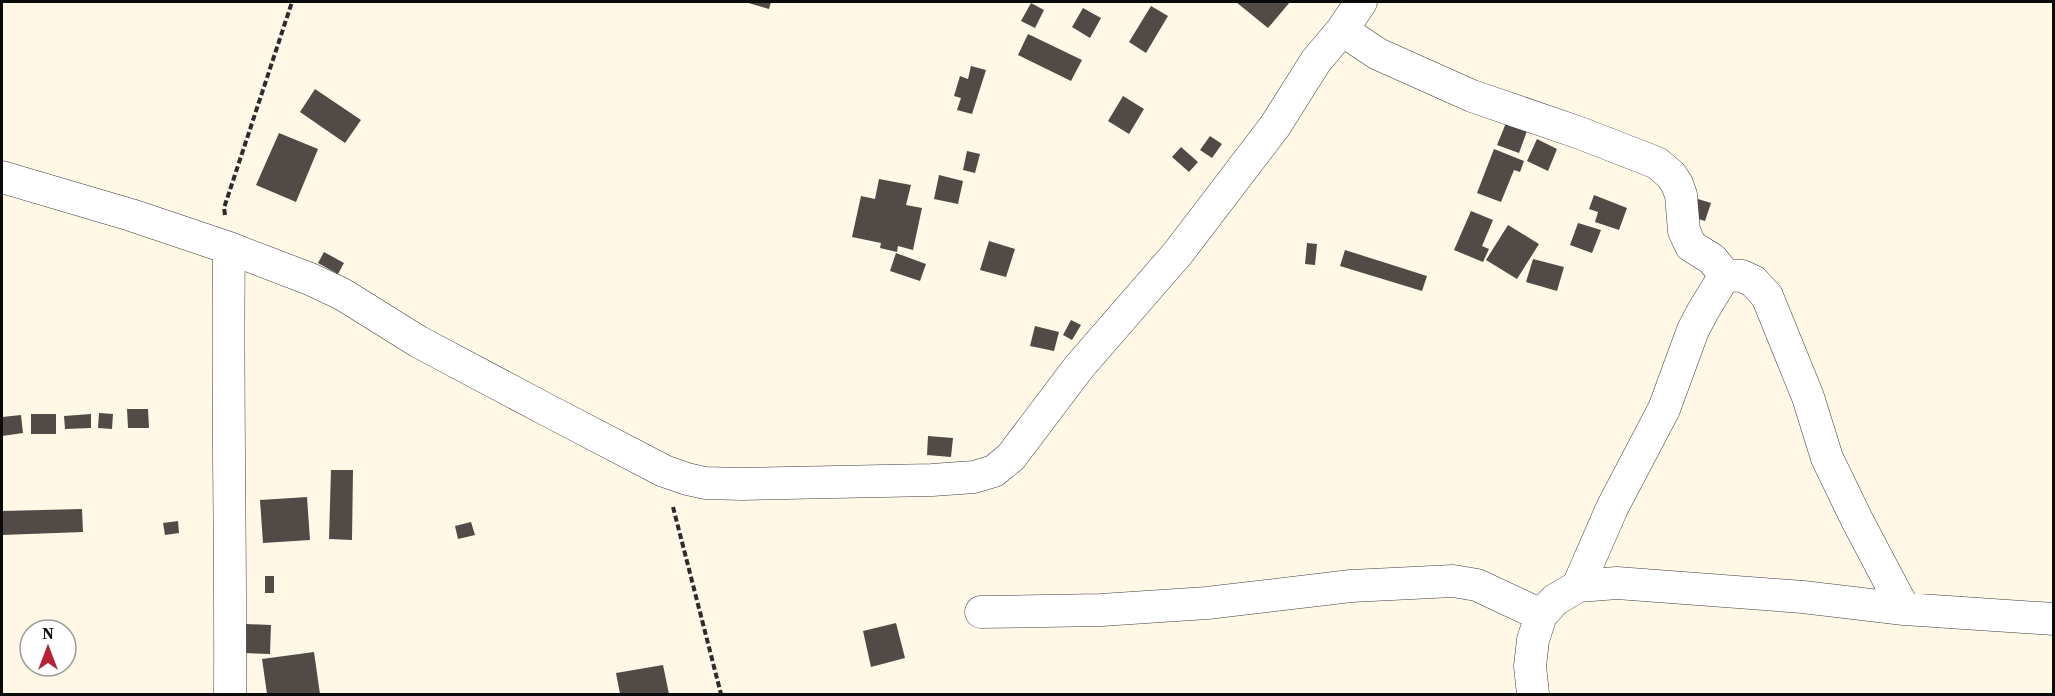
<svg xmlns="http://www.w3.org/2000/svg" width="2055" height="696" font-family="'Source Serif 4',serif">
  <style>
    .building { fill: #524a47 }
    .lines { fill: none; stroke-linecap: round; stroke-linejoin: round }
    .minor-casing { stroke: #3d3d3d; stroke-width: 33 }
    .path { stroke: #2c2c2c; stroke-width: 4; stroke-dasharray: 6 3; stroke-linecap: butt }
    .minor { stroke: #fff; stroke-width: 32 }
  </style>
  <rect width="100%" height="100%" fill="#fff8e7"/>
  <path class="building" d="M745,2H771L769,9Z
    M1236,2H1290L1268,28Z
    M1031,3L1044,10L1035,28L1021,21Z
    M1151,6L1168,16L1146,53L1129,42Z
    M1083,8L1101,18L1090,38L1072,27Z
    M1028,34L1082,60L1071,81L1018,55Z
    M971,66L986,70L972,114L957,110L961,98L954,96L960,76L968,79Z
    M315,89L361,120L345,143L300,112Z
    M1123,96L1144,109L1129,134L1108,121Z
    M1506,123L1527,131L1519,153L1497,145Z
    M279,133L318,149L296,202L256,185Z
    M1210,136L1222,144L1212,158L1200,150Z
    M1537,139L1557,149L1548,171L1527,161Z
    M1181,147L1198,162L1189,172L1172,157Z
    M1494,149L1524,161L1520,172L1514,170L1501,202L1477,193Z
    M967,151L980,154L975,173L963,170Z
    M939,175L963,181L958,204L934,199Z
    M879,179L911,185L906,205L922,208L913,250L898,246L897,252L880,248L881,243L852,237L861,196L875,199Z
    M1594,195L1627,208L1619,230L1595,222L1598,212L1589,209Z
    M1698,199L1711,203L1705,221L1692,217Z
    M1471,211L1493,220L1482,246L1489,249L1483,262L1454,250Z
    M1578,223L1601,230L1592,253L1570,245Z
    M1508,225L1539,244L1517,279L1486,260Z
    M989,241L1015,249L1006,277L980,270Z
    M1307,243L1317,244L1315,265L1305,264Z
    M1345,250L1427,276L1422,291L1340,266Z
    M324,252L344,263L338,274L318,263Z
    M896,253L926,264L920,281L890,271Z
    M1533,259L1564,267L1557,291L1526,282Z
    M1071,320L1081,325L1072,340L1063,335Z
    M1035,326L1059,332L1054,351L1030,346Z
    M127,409H148L149,428H128Z
    M99,413L113,414L112,429L98,428Z
    M31,414H56V434H31Z
    M91,414V428L65,429L64,416Z
    M21,415L23,433L2,436V417Z
    M928,436L953,438L951,457L927,455Z
    M331,470H353L352,540L329,539Z
    M307,497L310,540L263,543L260,500Z
    M82,509L83,532L2,535V511Z
    M178,521L179,533L165,535L163,523Z
    M471,522L475,535L458,539L455,526Z
    M265,576H274V593H265Z
    M896,623L905,658L871,667L863,631Z
    M246,624L271,625L270,654L244,653Z
    M314,652L320,694H267L262,659Z
    M663,665L669,694H620L616,673Z"/>
  <g class="lines">
    <defs>
      <path id="minor" d="M1342,30L1378,54L1472,96L1580,133L1657,163L1671,175L1677,184L1681,195L1684,231L1691,246L1712,259L1725,275L1703,311L1693,330L1664,409L1612,508L1578,586
        M2,177L131,215L229,248L310,279L342,294L419,342L549,411L664,471L687,479L705,483L742,484L932,480L974,477L994,471L1011,457L1079,367L1178,253L1275,126L1316,61L1342,30L1361,2
        M229,248C227,397 231,546 230,694
        M1725,275L1742,276L1753,281L1767,296L1808,397L1827,458L1857,520L1904,609
        M981,612L1101,610L1207,603L1351,586L1453,581L1477,585L1541,615
        M1533,694L1530,666L1533,640L1541,615L1555,600L1578,586L1617,583L1803,597L1904,609L2054,619"/>
    </defs>
    <use href="#minor" class="minor-casing"/>
    <path class="path" d="M225,215L224,208L292,2
      M673,507L721,694"/>
    <use href="#minor" class="minor"/>
  </g>
  <rect width="2055" height="696" fill="none" stroke="#0a0a0a" stroke-width="6"/>
  <g transform="translate(48 648)"><circle r="28" fill="#ffffff" stroke="#9d9d9d" stroke-width="1.5"/>
  <path d="M0-4.5L10 22L0 15L-10 22Z" fill="#b62537"/>
  <text y="-9" font-size="16" font-weight="bold" text-anchor="middle" fill="#0a0a0a">N</text>
  </g>
</svg>
